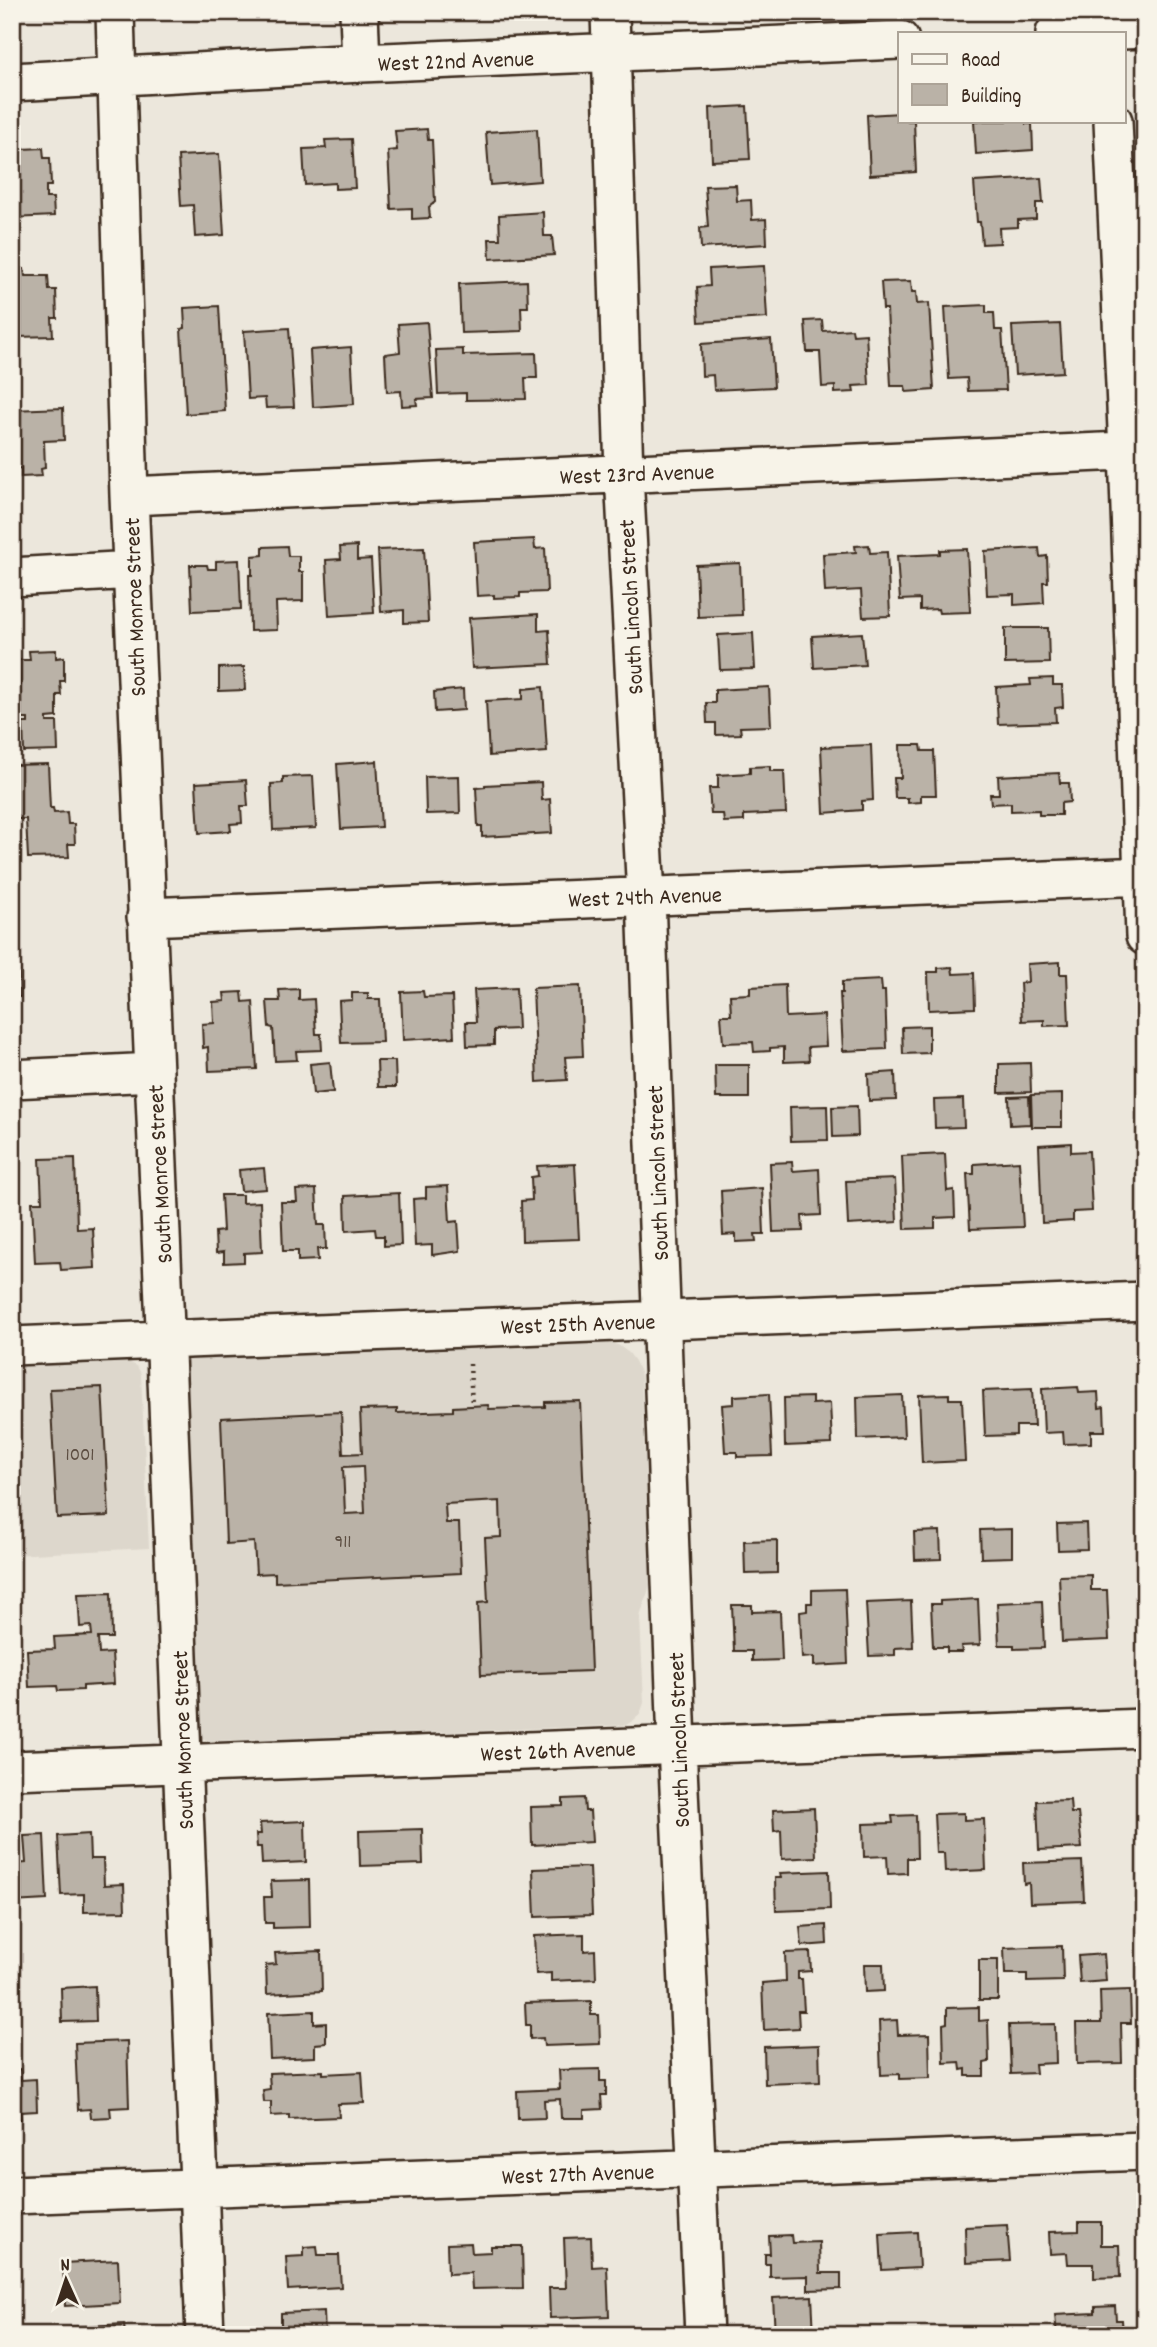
<svg xmlns="http://www.w3.org/2000/svg" width="1157" height="2347" font-family="Dekko,sans-serif">
  <style>
    .built { fill: #ddd7cc }
    .building { fill: #bab2a7; stroke: #3b2a1e; stroke-width: 2; fill-rule: evenodd }
    .lines { fill: none; stroke-linecap: round; stroke-linejoin: round }
    .minor-casing { stroke: #3b2a1e; stroke-width: 42 }
    .path { stroke: #3b2a1e; stroke-width: 4.5; stroke-dasharray: 2 5; stroke-linecap: butt }
    .minor { stroke: #f7f3e8; stroke-width: 37 }
    .labels { text-anchor: middle; stroke-width: 5; stroke-linejoin: round; paint-order: stroke }
    .number-label { font-size: 19px; fill: #5b4c40 }
    .street-label { font-size: 23px; fill: #3b2a1e; stroke: #f7f3e8 }
  </style>
  <rect width="100%" height="100%" fill="#ece7dc"/>
  <filter id="ink" filterUnits="userSpaceOnUse"><feTurbulence type="fractalNoise" baseFrequency=".0143" numOctaves="2"/><feDisplacementMap in="SourceGraphic" scale="14" xChannelSelector="R" yChannelSelector="G"/><feConvolveMatrix kernelMatrix="1 2 1 2 8 2 1 2 1" color-interpolation-filters="sRGB"/></filter>
  <g filter="url(#ink)">
    <path class="built" d="M604,1342L618,1345L629,1353L635,1361L641,1375L651,1582L640,1617L644,1703L640,1714L634,1720L626,1725L212,1741L202,1739L197,1734L181,1368L187,1360L195,1358Z
      M123,1360L137,1366L141,1374L149,1548L12,1555V1365Z"/>
    <path class="building" d="M747,106L750,159L712,161L710,108Z
      M900,113V121H914L916,172L870,175L867,115Z
      M974,121H1026V124H1032L1033,150L976,154Z
      M427,129L428,140H432L435,202L429,207L430,218L412,219V208L391,209L388,151L397,150L395,131Z
      M537,129L540,181L490,185L486,132Z
      M352,139L355,188L335,189V183L305,185L303,149L326,148L325,140Z
      M43,148L44,158H50L51,186H46V198H53L54,216L12,218V155L22,154V149Z
      M219,154L224,235L195,237L193,205L181,206L178,156Z
      M1041,178L1043,203H1036V219L1018,220V227L999,228L1000,243L982,244L980,222H977L974,182Z
      M736,185L737,201L751,200L752,220L766,219L767,244L701,248L700,228L708,227L705,186Z
      M543,212L544,236H552L554,255L490,259L489,239H500L499,215Z
      M764,266L767,318L699,322L697,287L710,286L709,269Z
      M12,269H24L25,276H48L49,290H56L57,318H52L53,336L17,337L15,296H12Z
      M527,281L528,307H521L522,331L461,333L459,284Z
      M911,281L912,292H916L917,304L929,303L934,390L906,392L905,386H891L887,309H883L881,282Z
      M986,305V313H994L995,330H1002L1006,390L968,391L967,378L949,379L945,307Z
      M219,306L225,411L186,414L181,329L185,328L184,308Z
      M822,320L823,331L852,329L853,335L866,334L869,385L853,386L854,392L835,393V386L822,387L820,352H807L805,321Z
      M427,322L433,398L416,399L417,405L402,406L401,391L387,392L385,354L400,352L398,324Z
      M1060,324L1063,372L1015,375L1012,326Z
      M289,328L294,407L266,408L265,398L248,399L244,331Z
      M771,339L774,387L714,390L713,375L702,376L701,344Z
      M351,347L354,404L313,407L310,350Z
      M463,349V355L536,353L537,378H525L526,399L466,400V393L438,394L436,350Z
      M63,408L64,440L44,441L45,468L41,469L42,476L21,477V468L12,469V410Z
      M534,539L535,549L545,548L547,592L520,593V597L494,598V595L477,596L474,542Z
      M869,545L870,553L887,552L890,616L863,617L861,590L825,592L823,554L856,552L855,546Z
      M287,546L288,556H299V572H303V601L276,602L277,630L250,631L249,575H252V556L263,555V547Z
      M357,546V560L371,559L374,613L329,616L326,560L341,559L340,547Z
      M424,548L428,622L404,623V610L381,612L378,550Z
      M1039,548L1040,557L1047,556L1048,582H1043L1044,603L1014,605V594L987,595L985,551Z
      M967,549L970,612L939,613L938,609L920,610V599L900,600L897,556L940,554V550Z
      M239,560L241,609L192,611L190,565H207L208,569H216V561Z
      M740,563L742,615L698,617L696,565Z
      M538,614V631L549,630L551,664L472,668L469,618Z
      M1005,628H1048L1049,663L1005,664Z
      M753,633L755,669L720,670L718,635Z
      M862,633L865,665L814,668L812,636Z
      M56,650V658L64,657V681H60L61,695H57V717L47,718V722H57L58,751L24,752L23,723H28V719H21L19,660H30L29,651Z
      M244,667L245,690L219,691V668Z
      M1053,678V685H1062L1063,707L1055,708L1056,722L998,724L996,687L1031,685L1030,679Z
      M543,687L547,752L489,756L486,701L523,699V689Z
      M769,687L771,726L740,727L741,734L716,735V723H707L706,703H715V690Z
      M463,689L464,710L435,712L434,692Z
      M871,745L873,800L862,801V810L824,813L821,747Z
      M900,745H921L922,751H934L936,795H921V802L908,803V798H895L894,778H901Z
      M377,761L381,827L341,829L337,764Z
      M48,764L50,808H53L54,813L67,812L68,824H74L75,844H68L69,857L28,858L26,819H16L13,765Z
      M770,766V771H784L786,813L744,815V821L724,822L723,814H711L709,788H718V775L750,773V767Z
      M1059,773L1060,783H1069L1070,802L1061,803V815H1039V810L1011,811V803L991,804L990,794H999L998,776Z
      M313,776L316,828L273,830L271,784L283,783V777Z
      M459,776L460,813L426,814L425,777Z
      M246,780L248,806H241L242,823L230,824L231,831L199,833L196,783Z
      M541,782L542,800L550,799L552,833L482,837V826H478L476,788L485,787V785Z
      M12,925H18L20,997H12Z
      M1060,962V974H1067L1069,1025L1044,1026V1020L1022,1021L1020,983L1028,982L1027,964Z
      M952,967L953,974L974,973L975,1008L929,1010L928,972H938V968Z
      M881,980L882,991H885L887,1049L843,1051L840,993H842V982Z
      M785,985L786,1017L824,1015L826,1046L808,1047L809,1061L784,1062V1047L770,1048V1051L754,1052L753,1042L723,1043L721,1015H731L730,995L750,994V987Z
      M580,986L583,1056L565,1057L567,1080L537,1082L533,988Z
      M516,988L518,1029L494,1030V1045L467,1046L466,1022H476L474,990Z
      M299,989V1000L314,999L316,1034H321L322,1050L296,1051L297,1060L275,1061L273,1028L269,1027L267,1001H280L279,990Z
      M423,991L424,997L452,996L454,1037L403,1040L401,992Z
      M242,992L243,1002L253,1001L257,1069L209,1071L208,1047L203,1048L202,1024L214,1023L213,1002L225,1001L224,993Z
      M352,993H368V999H380L382,1042L341,1043L339,1001L352,1000Z
      M929,1026V1053L903,1054L902,1027Z
      M377,1061H395L396,1087H378Z
      M330,1062L333,1092L313,1094L310,1064Z
      M1030,1063L1031,1092L999,1093V1064Z
      M715,1065H749V1098H716Z
      M895,1072L896,1100L869,1101L868,1074Z
      M1062,1094V1127H1032L1031,1095Z
      M1029,1096L1030,1124L1010,1125L1009,1097Z
      M963,1099L964,1127L935,1128L934,1100Z
      M827,1106L828,1140L791,1141L790,1107Z
      M857,1106L858,1136L833,1137L832,1107Z
      M1071,1143V1152L1089,1151L1092,1211L1073,1212V1221L1042,1223L1039,1145Z
      M945,1154L947,1191L954,1190L955,1217L935,1218V1228L905,1229L902,1156Z
      M75,1158L77,1229L93,1228L95,1268L61,1270L60,1262L35,1263L32,1202H42L40,1159Z
      M1019,1161L1023,1227L970,1229L967,1174H974V1164Z
      M792,1162L793,1171L819,1169L821,1215L802,1216L803,1231L773,1232L770,1163Z
      M575,1164L579,1239L522,1241L521,1201L532,1200L531,1177L538,1176L537,1166Z
      M264,1168L266,1189L241,1191L239,1170Z
      M895,1179L897,1222L848,1225L846,1181Z
      M448,1186L450,1222L458,1221L460,1251L432,1255V1245L415,1246L413,1199L426,1198V1187Z
      M762,1188L764,1234H755L756,1241L736,1242V1234L723,1235L721,1191Z
      M316,1189L318,1225H325L326,1249H317L318,1260L298,1261V1251H283L281,1202H297L296,1190Z
      M399,1193L401,1245L384,1246V1236H376L375,1229L346,1231L345,1196Z
      M221,1195H242V1203L260,1202L262,1252L244,1253V1262L224,1263V1252L216,1253L215,1232L223,1231Z
      M102,1387L109,1516L57,1518L50,1389Z
      M1078,1387L1079,1393L1098,1392L1099,1408L1104,1407L1105,1431H1091V1443L1064,1444L1063,1432L1044,1433L1042,1389Z
      M1032,1389L1034,1426H1016V1435L985,1436L983,1391Z
      M769,1394L772,1456L737,1457V1452H725L722,1405L734,1404V1396Z
      M949,1394V1399H962L965,1461L922,1463L919,1395Z
      M902,1395L904,1437L858,1439L857,1397Z
      M812,1397V1404L830,1403L832,1444L785,1446L784,1398Z
      M580,1401L591,1671L481,1675L478,1603L488,1602L485,1538L501,1537L500,1501L445,1504L446,1523H459L461,1573L275,1582V1573L256,1574L254,1542L226,1544L221,1418L341,1412L343,1454L362,1453L360,1410L397,1409V1413L453,1411V1407L488,1405L489,1409L545,1407V1402ZM363,1466L365,1513L345,1514L343,1467Z
      M1086,1523L1087,1549L1058,1550L1057,1524Z
      M1012,1529V1557L981,1558L980,1530Z
      M940,1531L941,1559L915,1560L914,1532Z
      M777,1540V1573L745,1574L744,1541Z
      M1091,1575V1590H1107L1109,1640L1062,1642L1059,1576Z
      M845,1589L848,1664L814,1666V1657L802,1658L800,1612L807,1611V1603H812V1590Z
      M111,1593L112,1638H98L99,1654L112,1653L114,1684L83,1686V1690L58,1691L57,1686L29,1687L27,1650L55,1649L54,1637L92,1635L91,1626L80,1627L78,1594Z
      M978,1599L980,1645L961,1646L962,1652H947V1647H933L931,1604H940V1601Z
      M911,1601L913,1647L895,1648V1655L869,1656L866,1603Z
      M1042,1601L1044,1648L1014,1649V1645H999L997,1603Z
      M732,1605H752V1612L780,1611L782,1660L752,1661V1651H734Z
      M584,1798L585,1811H590L592,1842L532,1845L531,1807L563,1806V1799Z
      M1070,1800L1071,1813H1078L1082,1848L1039,1850L1037,1801Z
      M814,1808L816,1857L782,1859L781,1830L774,1831L773,1810Z
      M964,1813V1820L984,1819L986,1870L945,1872L944,1853H936L934,1814Z
      M916,1815L917,1858H907V1873L888,1874L887,1856L864,1857L863,1824L893,1823L892,1816Z
      M305,1821L306,1862L262,1864L261,1847H257L256,1834H261L260,1823Z
      M422,1829L423,1864L360,1866L359,1831Z
      M89,1834L90,1859H103L104,1885L124,1884L125,1911L84,1912V1894L61,1895L58,1836Z
      M44,1835L47,1900L12,1902V1864L26,1863L24,1836Z
      M1082,1861L1084,1901L1030,1903L1029,1883L1024,1884L1023,1863Z
      M590,1867L592,1915L535,1917L533,1869Z
      M829,1871L830,1909L776,1911L775,1878H781L780,1873Z
      M309,1880L310,1927L273,1928V1923H265L264,1897H272L271,1881Z
      M826,1925L827,1944L802,1946L800,1927Z
      M584,1934V1951L595,1950L596,1979L551,1981V1973L536,1974L534,1936Z
      M1062,1946L1063,1981L1027,1982V1974H1005L1004,1948Z
      M321,1951L322,1991L267,1994L266,1965L276,1964L275,1953Z
      M810,1952L811,1971L798,1972V1979H802L804,2011H798L799,2028L764,2030L762,1983L786,1981L785,1953Z
      M1104,1954L1106,1981L1080,1983L1078,1956Z
      M979,1960H998V2000H979Z
      M864,1964H883L884,1991L865,1992Z
      M95,1986L96,2021L62,2022L61,1988Z
      M1130,1990L1131,2023H1121L1122,2063L1077,2064L1076,2023H1101L1100,1991Z
      M591,2001V2015H599L600,2044L544,2046L543,2038L530,2039V2025H526L525,2003Z
      M979,2007V2021L988,2020L989,2062L984,2063V2076H966V2069L961,2070L960,2062L944,2063L943,2024L947,2023V2008Z
      M314,2011V2024L326,2023V2043L315,2044V2057L270,2059L268,2013Z
      M897,2020L898,2035L929,2034L930,2078L900,2079V2074L881,2075L879,2021Z
      M1055,2024L1056,2063L1035,2064L1036,2073L1011,2074L1009,2025Z
      M127,2041L129,2107L110,2108L111,2117L91,2118L90,2109L78,2110L75,2043Z
      M819,2045L820,2082L765,2084L764,2047Z
      M20,2069L21,2080L36,2079L37,2111L20,2112L21,2119H12V2070Z
      M600,2069V2081H606V2095H601L602,2109L584,2110V2118H561L560,2099L544,2100L545,2118L518,2119L517,2091L560,2089L559,2070Z
      M323,2071V2074L362,2072L364,2103L338,2104L339,2117L289,2119V2115L271,2116V2102H264L263,2090L270,2089L269,2073Z
      M1079,2222H1101V2245H1119L1120,2277L1094,2278V2264H1068L1067,2253L1050,2254L1049,2232L1079,2231Z
      M1007,2225L1010,2261L966,2263L965,2227Z
      M917,2232L919,2268L882,2270L880,2234Z
      M791,2235L792,2243L819,2242L820,2273H841V2289L808,2290V2276L770,2277V2264H765V2254H770L769,2236Z
      M591,2237L592,2267L607,2266L609,2316L550,2318L549,2288H566L564,2238Z
      M471,2243L472,2253L491,2252V2246H522L523,2288L472,2289L471,2273L448,2274L447,2244Z
      M317,2246L318,2255H339L341,2287L288,2290L286,2257L304,2256V2247Z
      M118,2260L120,2303L65,2306L63,2263Z
      M812,2296L814,2335H775L773,2298Z
      M1115,2306L1116,2320H1122L1123,2334L1057,2335L1055,2315L1095,2313V2307Z
      M324,2311L325,2335H281V2313Z
      M124,2324L125,2335H72L71,2327Z"/>
    <g class="lines">
      <defs>
        <path id="minor" d="M115,12L129,496L164,1303L205,2335
          M359,12L361,63
          M610,12L624,474L646,897L677,1745L704,2335
          M1055,33L1145,29
          M12,82L361,63L900,40
          M1113,121L1128,451L1145,936
          M129,496L1145,450
          M12,577L133,570
          M146,917L1145,876
          M12,1079L154,1072
          M12,1346L1145,1301
          M12,1770L1145,1728
          M12,2195L1145,2151"/>
      </defs>
      <use href="#minor" class="minor-casing"/>
      <path class="path" d="M470,1364L472,1406"/>
      <use href="#minor" class="minor"/>
    </g>
  </g>
  <g class="labels">
    <g class="number-label">
      <text x="80" y="1460">1001</text>
      <text x="343" y="1547">911</text>
    </g>
    <g class="street-label">
      <text transform="translate(456 60) rotate(-2)" y="8">West 22nd Avenue</text>
      <text transform="translate(637 473) rotate(-2)" y="8">West 23rd Avenue</text>
      <text transform="translate(134 607) rotate(-92)" y="8">South Monroe Street</text>
      <text transform="translate(630 607) rotate(-93)" y="8">South Lincoln Street</text>
      <text transform="translate(645 896) rotate(-2)" y="8">West 24th Avenue</text>
      <text transform="translate(657 1173) rotate(-92)" y="8">South Lincoln Street</text>
      <text transform="translate(159 1174) rotate(-93)" y="8">South Monroe Street</text>
      <text transform="translate(578 1323) rotate(-2)" y="8">West 25th Avenue</text>
      <text transform="translate(182 1740) rotate(-92)" y="8">South Monroe Street</text>
      <text transform="translate(678 1740) rotate(-92)" y="8">South Lincoln Street</text>
      <text transform="translate(558 1750) rotate(-2)" y="8">West 26th Avenue</text>
      <text transform="translate(578 2173) rotate(-2)" y="8">West 27th Avenue</text>
    </g>
  </g>
  <rect width="1157" height="2347" fill="none" stroke="#f7f3e8" stroke-width="42"/>
  <rect x="21" y="21" width="1115" height="2305" fill="none" stroke="#3b2a1e" stroke-width="2.5" filter="url(#ink)"/>
  <rect x="898" y="32" width="228" height="91" fill="#f7f3e8" stroke="#aca397" stroke-width="2"/>
  <rect x="912" y="54" width="35" height="10" fill="#f7f3e8" stroke="#aca397" stroke-width="2"/>
  <text x="961" y="66" font-size="21" fill="#3b2a1e">Road</text>
  <rect x="912" y="84" width="35" height="21" fill="#bab2a7" stroke="#aca397" stroke-width="2"/>
  <text x="961" y="102" font-size="21" fill="#3b2a1e">Building</text>
  <g transform="translate(66 2280) rotate(357)" stroke="#f7f3e8" stroke-width="5" paint-order="stroke">
  <path d="M0-5L12 26L0 18L-12 26Z" fill="#3b2a1e"/>
  <text y="-10" font-size="19" font-weight="bold" text-anchor="middle" fill="#3b2a1e">N</text>
  </g>
</svg>
